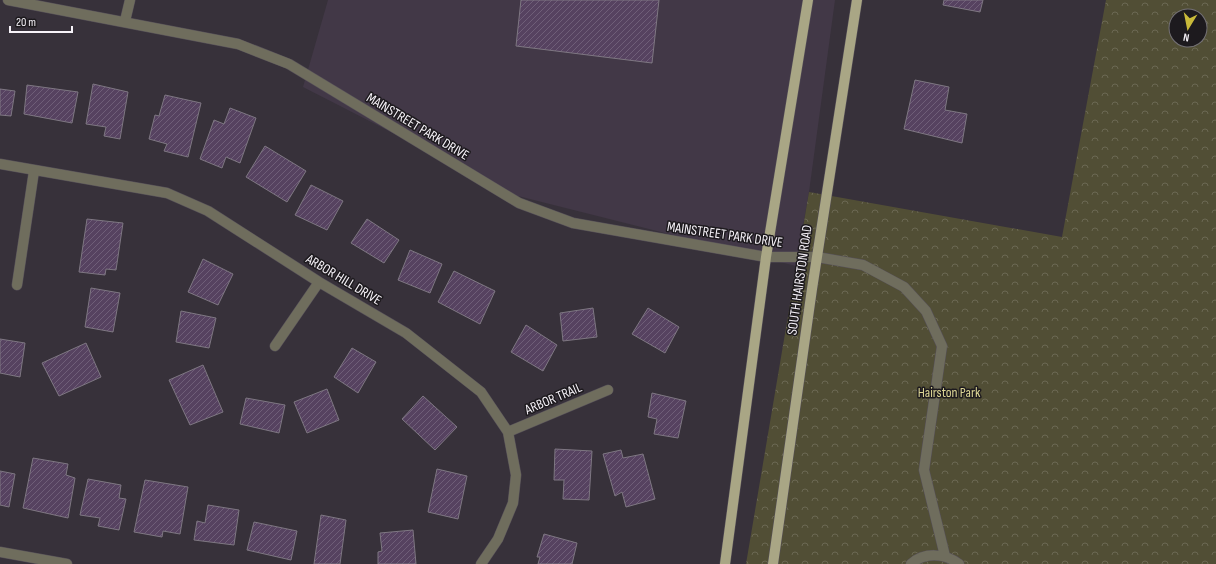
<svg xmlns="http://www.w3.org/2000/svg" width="1216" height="564" font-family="'Sofia Sans Condensed',sans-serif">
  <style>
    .built { fill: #423847 }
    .park { fill: url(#park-crowns); fill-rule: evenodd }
    .building { fill: url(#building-hatch); stroke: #7e7782 }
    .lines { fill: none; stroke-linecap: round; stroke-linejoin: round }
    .service-casing { stroke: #565059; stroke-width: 11 }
    .minor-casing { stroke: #565059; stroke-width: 11 }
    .primary-casing { stroke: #565059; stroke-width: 11 }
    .service { stroke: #6f6d5d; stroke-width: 10 }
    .minor { stroke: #6f6d5d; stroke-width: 10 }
    .primary { stroke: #a9a685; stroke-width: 10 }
    .labels { text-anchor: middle; stroke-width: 3; stroke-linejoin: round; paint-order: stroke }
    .street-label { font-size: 14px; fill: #f7f3f9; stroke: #1d1a1e }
    .park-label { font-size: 14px; fill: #ded796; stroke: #1d1a1e }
  </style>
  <defs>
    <pattern id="park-crowns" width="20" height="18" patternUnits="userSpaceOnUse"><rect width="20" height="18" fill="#514e35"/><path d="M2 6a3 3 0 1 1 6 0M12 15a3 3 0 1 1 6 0" fill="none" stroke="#6b6853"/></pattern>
    <pattern id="building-hatch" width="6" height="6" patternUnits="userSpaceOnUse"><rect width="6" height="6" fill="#564260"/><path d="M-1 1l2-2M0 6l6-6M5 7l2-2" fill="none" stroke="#6f5e78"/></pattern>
  </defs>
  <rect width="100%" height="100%" fill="#37313a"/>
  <path class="built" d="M328,0H835L809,192L796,266L514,195L303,87Z"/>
  <path class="park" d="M1106,0H1216V564H746L809,192L1062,237ZM1176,16H1200V40H1176Z"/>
  <path class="building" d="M521,0H659L652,63L516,46Z
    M944,0H983L980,12L943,5Z
    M915,80L949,87L945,110L967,114L962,143L904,129Z
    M93,84L128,92L120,139L104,136L106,127L86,124Z
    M27,85L78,92L72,123L24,114Z
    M0,89L15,91L11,116L0,115Z
    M165,95L201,103L188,157L164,151L167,144L149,139L155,115L159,116Z
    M230,108L256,118L240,163L226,157L222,168L200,159L214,120L224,124Z
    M265,146L306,171L287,202L246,177Z
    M311,185L343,201L327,230L295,215Z
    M87,219L123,223L116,270L106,269L105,275L79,272Z
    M367,219L399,240L384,263L351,243Z
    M410,250L442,264L430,293L398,280Z
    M203,259L233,274L218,305L188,292Z
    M454,271L495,291L480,324L438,302Z
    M91,288L120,293L113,332L85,327Z
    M593,308L597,337L563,341L560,313Z
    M648,308L679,327L665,353L632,334Z
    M181,311L216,318L209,348L176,342Z
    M526,325L557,345L543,371L511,352Z
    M0,339L25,343L20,377L0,373Z
    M86,343L101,377L59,396L42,363Z
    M352,348L376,362L358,393L334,377Z
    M203,365L223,412L190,425L169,380Z
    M327,389L339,420L307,433L294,402Z
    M652,393L686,401L678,438L654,434L657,419L648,417Z
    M423,396L457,427L435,450L402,419Z
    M246,398L285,405L279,433L240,424Z
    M555,449L592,451L589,500L563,499L564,480H554Z
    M621,450L623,458L643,454L655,499L626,507L622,492L615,496L603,454Z
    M33,458L68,464L66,475L75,478L68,518L23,508Z
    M437,469L467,476L458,519L428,512Z
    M0,471L15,474L9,507L0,505Z
    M88,479L121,485L119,498L126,499L119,530L98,526L100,518L80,515Z
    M145,480L188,487L180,534L163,531L162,537L134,532Z
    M208,505L239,510L234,545L194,540L197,521L205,523Z
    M321,515L346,520L340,564H314Z
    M254,522L297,531L291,560L247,550Z
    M413,530L416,564H378V552L382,551L380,533Z
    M544,534L577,543L572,564H538L540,557H537Z"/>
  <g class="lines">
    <defs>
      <path id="service" d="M817,257L863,265L904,287L926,311L942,346L924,470L945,556
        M911,564C924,552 945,553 959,564"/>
      <path id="minor" d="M8,0L238,44L289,64L519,203L573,223L766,257H817
        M125,21L130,0
        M0,164L167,193L208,211L319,282L406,333L481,392L508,432L516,475L513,503L498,539L481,564
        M17,285L34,171
        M275,346L319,282
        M508,432L608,390
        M0,552L67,564"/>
      <path id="primary" d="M725,564L766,257L808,0
        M773,564L812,289L857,0"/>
    </defs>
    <use href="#service" class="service-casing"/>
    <use href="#minor" class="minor-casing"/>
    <use href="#primary" class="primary-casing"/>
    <use href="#service" class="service"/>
    <use href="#minor" class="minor"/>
    <use href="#primary" class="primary"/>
  </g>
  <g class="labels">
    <g class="street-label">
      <text transform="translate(418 126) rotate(31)" y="5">MAINSTREET PARK DRIVE</text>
      <text transform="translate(725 234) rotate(8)" y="5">MAINSTREET PARK DRIVE</text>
      <text transform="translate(344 279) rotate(31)" y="5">ARBOR HILL DRIVE</text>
      <text transform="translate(799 280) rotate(-82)" y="5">SOUTH HAIRSTON ROAD</text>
      <text transform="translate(553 398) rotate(-23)" y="5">ARBOR TRAIL</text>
    </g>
    <g class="park-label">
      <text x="949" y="397">Hairston Park</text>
    </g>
  </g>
  <g transform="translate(1188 28) rotate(190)"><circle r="19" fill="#1d1a1e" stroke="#747176"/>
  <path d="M0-3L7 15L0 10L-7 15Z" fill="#c9ba3a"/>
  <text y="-6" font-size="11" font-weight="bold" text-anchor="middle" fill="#f7f3f9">N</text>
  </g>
  <path d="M10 26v6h62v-6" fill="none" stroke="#f7f3f9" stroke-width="2"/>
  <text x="16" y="26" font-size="12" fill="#f7f3f9" stroke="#1d1a1e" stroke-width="3" paint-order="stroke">20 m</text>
</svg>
